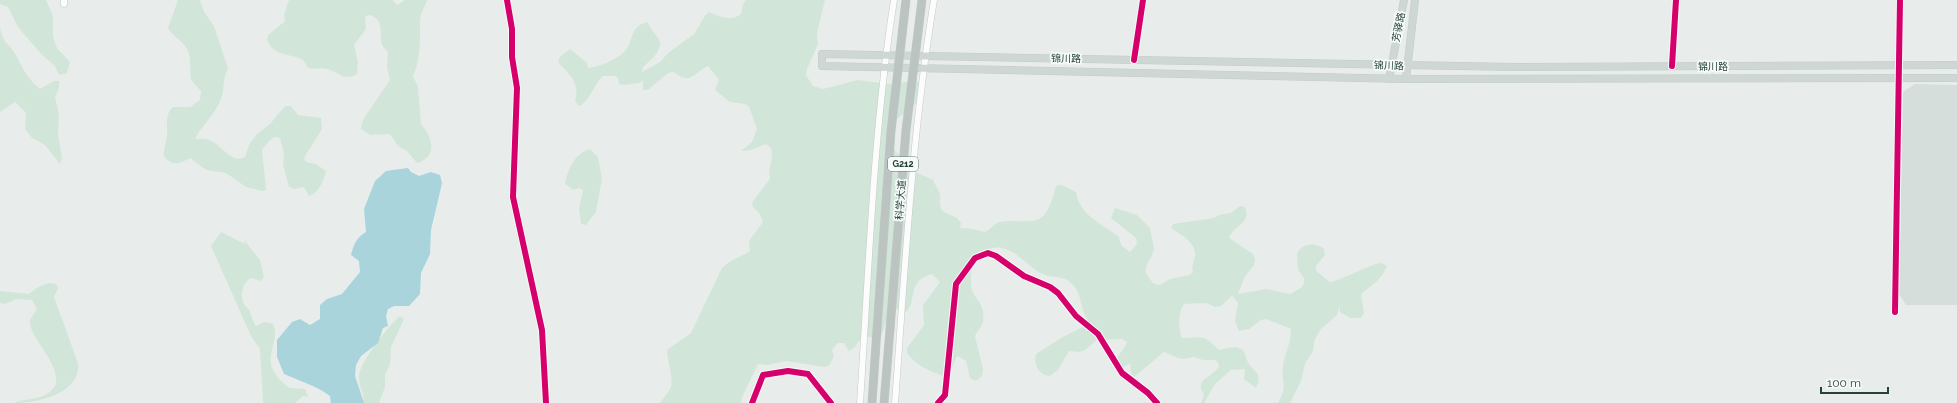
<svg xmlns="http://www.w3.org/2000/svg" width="1957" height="403" font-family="Raleway,'Noto Sans SC',sans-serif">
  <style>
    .built { fill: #d6dedb }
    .green { fill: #d1e6d8 }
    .water { fill: #a9d4db }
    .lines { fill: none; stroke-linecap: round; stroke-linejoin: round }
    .street-casing { stroke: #c5cac8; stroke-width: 5.5 }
    .secondary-casing { stroke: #c3cbc8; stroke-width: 7 }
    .primary-casing { stroke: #c3ccc9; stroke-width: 8 }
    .highway-casing { stroke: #c3ccc9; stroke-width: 9 }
    .street { stroke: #fcfcfc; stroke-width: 4.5 }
    .secondary { stroke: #fcfcfc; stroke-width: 6 }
    .primary { stroke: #cfd7d5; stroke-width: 7 }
    .highway { stroke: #bcc4c2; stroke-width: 8 }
    .highway-bridge-casing { stroke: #c3ccc9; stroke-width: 9; stroke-linecap: butt }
    .highway-bridge { stroke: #bcc4c2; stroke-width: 8 }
    .cycleway-casing { stroke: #f7fbf9; stroke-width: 8 }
    .cycleway { stroke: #d6006c; stroke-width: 6 }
    .labels { text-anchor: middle; stroke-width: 3.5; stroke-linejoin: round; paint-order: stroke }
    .shield { fill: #f7fbf9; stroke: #637a73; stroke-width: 1 }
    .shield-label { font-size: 9px; font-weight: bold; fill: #24423a }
    .street-label { font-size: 10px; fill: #24423a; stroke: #f7fbf9 }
  </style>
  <rect width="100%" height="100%" fill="#e8edeb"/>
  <path class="built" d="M1915,84L1957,85V305H1906L1899,294L1903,92Z"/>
  <path class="green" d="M0,0H46L53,16V37L57,48L70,62L67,73L59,75L55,66L42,55L18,27L8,7L0,4Z
    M178,0H200L204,12L214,26L228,69C222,78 225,89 221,99C215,115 201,126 195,139C201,139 206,138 211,141C223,146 231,164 245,157L250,143L257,134L270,124L285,106H291L298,115L321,118L322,129L304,158L306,162L316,164L326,171C324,180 319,193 309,196L304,187L294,189L289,187L283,165L284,154L280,138L274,137L269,141L262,150L266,190L262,191L246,187L226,173L206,170L190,158C179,164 173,167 164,156C163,149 166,144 167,137C168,126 164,115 173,107H190L200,100L201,91L191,80C189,69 193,56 185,46C180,39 172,36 168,28Z
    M289,0H393L397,5L405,0H427C425,7 420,14 420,21C420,40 421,58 413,76L418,87L421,125C433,136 438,157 417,163L407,151L398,146L390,134L370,135L361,129L362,123L364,118L390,80L387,67L388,52C386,50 383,47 382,45C378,32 386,21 370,15L365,16L366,29L354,45L358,62L357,74C342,82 340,72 327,69C321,67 315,70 308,68L303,60C290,53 274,57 267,40L268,35L285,21L284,15Z
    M746,0H825L817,33L818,44L807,69L806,75L813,86L823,89L858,80L888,84L917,81L921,85L919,101L897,119L894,124L891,146C897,155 910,160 913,171L933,180L940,194V205L942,211L957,218L961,223L960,228L973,229L985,232C990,230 994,223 1000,222C1010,220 1020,222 1031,221C1048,221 1052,199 1056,186L1062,185L1076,192C1079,214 1101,224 1118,236L1122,246L1130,252L1137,244L1136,238L1111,218L1115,208L1137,215L1150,228L1154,249C1150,265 1138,267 1154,284L1160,285L1170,279L1189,275L1193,272C1191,265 1194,263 1195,256C1197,243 1180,234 1171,228L1173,224L1214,218L1219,215L1231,213L1240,206L1245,207C1252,223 1234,225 1229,238L1253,254L1255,260L1254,265L1244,278L1238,294L1266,289L1290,294L1301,288L1304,283V278L1298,270L1297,253C1303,243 1315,242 1324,249L1325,255L1316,266V271L1330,282C1342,280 1375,262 1381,263C1383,264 1385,265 1387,266C1382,280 1371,285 1361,294L1364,313L1361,318H1350L1340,312V306L1337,315L1321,329L1315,339L1313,351L1305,364L1301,381L1290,403H1278C1289,383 1280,383 1283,366C1285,354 1291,342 1291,329L1266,319L1261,320L1249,329L1239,331L1235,321L1238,303L1232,296L1221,306L1215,307L1206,303L1184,304C1178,312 1178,328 1182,338C1205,338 1201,333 1219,350C1226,349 1235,345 1241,349C1246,352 1245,356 1247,360C1251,372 1264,370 1256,388L1244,379L1245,369L1231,370L1215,384L1204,403H1201L1204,394C1193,381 1213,376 1219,367L1218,362L1215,360H1203L1194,357L1183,359L1178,358L1164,352L1134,377L1131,373L1130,363L1122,368L1116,369L1113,366C1116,357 1124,350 1127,342L1122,339L1097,340L1085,350L1079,352L1069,351L1058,370L1050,376C1039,376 1033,364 1036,354L1061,338L1090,323C1079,309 1083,297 1074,286C1064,274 1054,279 1043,274C1028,267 1019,252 1002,248C993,246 981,252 972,255C973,265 970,274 971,284C972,299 986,302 983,321C982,327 977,331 975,336L983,369C983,376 981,378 975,381L970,378L966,361L957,356L950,372L946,376C933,374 914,364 907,353V348L924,325L923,305L940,282L932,274C906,281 918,300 906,312L897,309C883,315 887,330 878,340L864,335L854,348L849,351L844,343H838L832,350L834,356L829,366L824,367L786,361L768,365L758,364L743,395L741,403H660C663,398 668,393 671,387C674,379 667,361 667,350L691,333L722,268C732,258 740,258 750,251L749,241L763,222L759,213L752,206L753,201L770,179L769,170L772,158L771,148L766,144L751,150L741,151L752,142L757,129L749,107L745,104L730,102L715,90L719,80L708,66C699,69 693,82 681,77C677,75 677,73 672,72L668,73L648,90H643V80L640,83C633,83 625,86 619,84L618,78L614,76H603C594,84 590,101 579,106L575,102C580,81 571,77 558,62L560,57L570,49L587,63L588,68C599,67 616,60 624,52C635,42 628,26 648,22C650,29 654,32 658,38C666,48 650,61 643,67L642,72L660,62L668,53L694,34L705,16L709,12C720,17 731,22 741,14L743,4Z
    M0,28C4,45 9,43 16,55C24,70 26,77 40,89L54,81H59V87L55,97L59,114L58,134L62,158L60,164L45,145L32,138L25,129L26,113L15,102L0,112Z
    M590,149L598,157L602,179L596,212L586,225L581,224L579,208L583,190L579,188L573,190L565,184C568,169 574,154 590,149Z
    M221,232L245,244L244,240L260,260L264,277L261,281L252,278C243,281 240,293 243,302C244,305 247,307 249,310C252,315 252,321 256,326C262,322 266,321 273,324C281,340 262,357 276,375C279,380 285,384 289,388L305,389L308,397L303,396L295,403H263L260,349L251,336L211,246Z
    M49,283L56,284L58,288L54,297L78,363C81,394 37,403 14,403C30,397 47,401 56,384C59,361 30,339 30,322C30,317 35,313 37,309L32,300L17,299L5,304L0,303V291L29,294L38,287Z
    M400,316L404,319L391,347L390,364L385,375V387L379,403H363C365,393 358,386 359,376C360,362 388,326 400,316Z"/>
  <path class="water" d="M408,168L411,172L419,176L431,172L440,175L442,183L431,230L430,254L421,273L420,294L409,306H394L388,309L386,316L388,326L383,328L378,343L361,356L356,365L355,376L364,403H331L330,396C317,386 300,381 284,374L277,357V340L292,322L300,319L310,325L320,319V305L327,299L342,294L360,272L359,261L351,255C354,244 356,238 366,232L364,209L375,181L386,171Z"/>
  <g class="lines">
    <defs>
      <path id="street" d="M752,403L763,375L788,371L808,374L831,403
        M938,403L945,395L956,284L975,258L988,253L996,256L1024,276L1050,287L1058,293L1076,316L1098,334L1122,373L1148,393L1157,403"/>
      <path id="secondary" d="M64,0V4
        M507,0L512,29V57L517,88L513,197L542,330L546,403
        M1134,60L1143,0
        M1672,66L1676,0
        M1895,312L1900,0
        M860,403C869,269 873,133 894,0
        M895,403C905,268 912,133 934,0"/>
      <path id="primary" d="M1957,65L1515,67L822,54V66L1406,79L1957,78
        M1389,79L1404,0
        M1406,79L1415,0"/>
      <path id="highway" d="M872,403L877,329
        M884,403L890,329"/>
    </defs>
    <use href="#street" class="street-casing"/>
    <use href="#secondary" class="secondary-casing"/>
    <use href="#primary" class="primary-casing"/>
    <use href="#highway" class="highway-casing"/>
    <use href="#street" class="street"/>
    <use href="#secondary" class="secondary"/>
    <use href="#primary" class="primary"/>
    <use href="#highway" class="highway"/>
    <defs>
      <path id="highway-bridge" d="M877,329L891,131L906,0
        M890,329L906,130L922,0"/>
    </defs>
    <use href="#highway-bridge" class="highway-bridge-casing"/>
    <use href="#highway-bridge" class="highway-bridge"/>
    <defs>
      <path id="cycleway" d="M507,0L512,29V57L517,88L513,197L542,330L546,403
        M1134,60L1143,0
        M1672,66L1676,0
        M1895,312L1900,0
        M752,403L763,375L788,371L808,374L831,403
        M938,403L945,395L956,284L975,258L988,253L996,256L1024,276L1050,287L1058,293L1076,316L1098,334L1122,373L1148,393L1157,403"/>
    </defs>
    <use href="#cycleway" class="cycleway-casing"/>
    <use href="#cycleway" class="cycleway"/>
  </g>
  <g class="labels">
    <rect class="shield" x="888" y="157" width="30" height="14" rx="3"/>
    <g class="shield-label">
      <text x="903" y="167">G212</text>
    </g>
    <g class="street-label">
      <text transform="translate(1398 27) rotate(-79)" y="4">芳驿路</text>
      <text transform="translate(1066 58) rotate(1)" y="4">锦川路</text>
      <text transform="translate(1389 65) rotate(2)" y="4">锦川路</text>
      <text x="1713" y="70">锦川路</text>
      <text transform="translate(900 200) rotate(-86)" y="4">科学大道</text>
    </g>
  </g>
  <path d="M1821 387v6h67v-6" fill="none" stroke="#24423a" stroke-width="2"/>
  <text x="1827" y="387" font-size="12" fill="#24423a" stroke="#f7fbf9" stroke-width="3" paint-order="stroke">100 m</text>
</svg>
